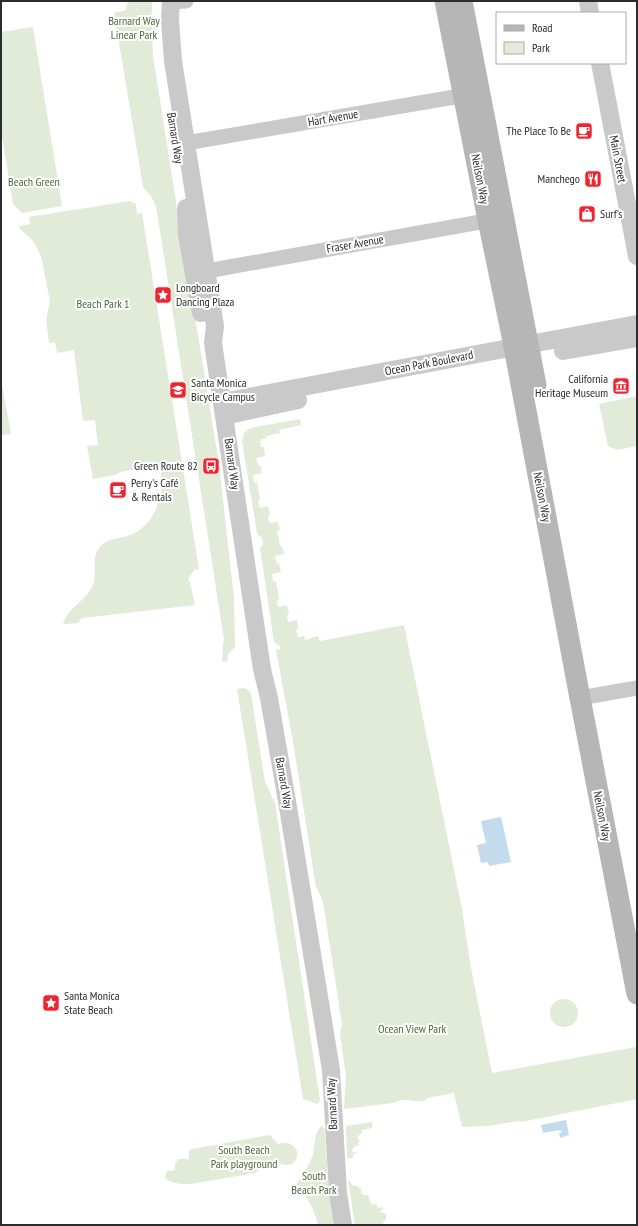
<svg xmlns="http://www.w3.org/2000/svg" width="638" height="1226" font-family="'PT Sans Narrow',sans-serif">
  <style>
    .green { fill: #e2ead8 }
    .water { fill: #c3dbec }
    .lines { fill: none; stroke-linecap: round; stroke-linejoin: round }
    .minor { stroke: #c9c9c9; stroke-width: 15 }
    .tertiary { stroke: #c9c9c9; stroke-width: 18 }
    .secondary { stroke: #b6b6b6; stroke-width: 21 }
    .labels { text-anchor: middle; stroke-width: 4; stroke-linejoin: round; paint-order: stroke }
    .park-label { font-size: 12px; fill: #4e6838; stroke: #fff }
    .street-label { font-size: 12px; fill: #2c2c2c; stroke: #fff }
    .poi-label { font-size: 12px; fill: #2c2c2c; stroke: #fff; text-anchor: start }
  </style>
  <rect width="100%" height="100%" fill="#fff"/>
  <path class="green" d="M129,1H152V12L150,17L152,23L153,56L176,201V209L179,208L182,237L219,464L234,599L235,647L228,654L227,662L222,661L223,644L224,639L156,206L151,196L143,187L114,13L126,10L127,4Z
    M33,27L62,206L22,213L13,204L1,130V32Z
    M130,201L136,204L137,214L142,213L199,569L194,570L188,579L190,582L195,605L82,618L78,623L65,624L63,623C69,607 86,601 93,585C98,573 90,558 100,547C108,537 122,539 133,534C158,522 165,490 160,465L120,472L115,475L93,479L87,446L98,445L95,420L83,421L74,350L57,353L55,342L49,343L46,320L50,301L41,256L33,241L19,228L20,226L30,224L29,217Z
    M1,379L11,434L1,435Z
    M637,396V446L617,450L608,446L599,404Z
    M300,419L301,425L279,430L280,433L266,436V438L260,440L261,447H264L265,456L256,458L258,465H260L262,473L253,475L254,483L257,482L260,500L258,501L260,508L268,506L270,515L268,516L269,523L278,522L280,530L277,531L280,546H282L284,554L275,556L277,564L279,563L281,572L272,574L273,582L276,581L279,599L277,600L278,607L287,605L289,614L287,615L288,622L297,620L298,629L296,630L298,637L304,636L305,640L318,636L320,641L404,625L461,904L471,968L492,1073L636,1047L637,1055V1099L521,1122L519,1121L487,1126L462,1127L454,1093L427,1098L424,1101H412L411,1100H401L393,1103L344,1109L346,1077L340,1034L342,1024L324,908L322,899L316,887L292,736L276,650L280,649V646L274,642L260,548L263,544L262,538L257,533L242,441L244,433L250,428Z
    M243,688L247,689L251,694L265,782L275,803L320,1100L318,1104L303,1099L237,689Z
    M550 1013a14 14 0 1 1 28 0a14 14 0 1 1-28 0Z
    M372,1122V1128L362,1130V1133L358,1136V1139L361,1141L358,1142L359,1145L354,1147L352,1150L353,1152L358,1153L353,1154V1158H347L346,1126Z
    M322,1125L325,1130L328,1182L334,1225H318C314,1209 308,1197 296,1185C302,1175 310,1165 313,1154C315,1143 314,1134 322,1125Z
    M270,1135L278,1144C301,1138 302,1163 288,1165C282,1165 276,1162 270,1161L255,1173L190,1184C180,1184 172,1184 165,1178L167,1171L175,1170V1163L179,1159H189V1151L192,1149Z
    M348,1181H350L352,1185L358,1186L359,1188H361V1193L363,1195H368L371,1204L377,1205L378,1208L382,1207L383,1209L380,1212L386,1214V1220L383,1222V1225H355Z"/>
  <path class="water" d="M501,817L511,862L489,866L488,862L481,863L477,845L486,843L481,821Z
    M566,1120L569,1135L560,1138L559,1133L562,1132L560,1130L543,1133L541,1125Z"/>
  <g class="lines">
    <path class="minor" d="M171,2L186,1
      M186,143L472,94
      M207,271L497,219
      M580,698L637,688"/>
    <path class="tertiary" d="M171,1L170,19L173,61L215,326L213,343L262,669L269,698L287,801L331,1070L338,1193L343,1225
      M588,1L590,13
      M600,63L637,256
      M186,208L187,235L201,313
      M563,351L637,338
      M222,402L637,324
      M224,416L298,400"/>
    <path class="secondary" d="M445,1L488,220L511,331L580,698L637,994
      M462,1L536,385"/>
  </g>
  <defs>
    <symbol id="cafe-square" viewBox="-11 -11 22 22"><rect x="-9" y="-9" width="18" height="18" rx="4" fill="#ec2531" stroke="#fff"/><path d="M-5.5-4.5H6V0H3Q3 3.5 0 3.5H-2.5Q-5.5 3.5-5.5 0ZM3-3.2v2h1.7v-2ZM-6 4.5H4V6H-6Z" fill="#fff"/></symbol>
    <symbol id="restaurant-square" viewBox="-11 -11 22 22"><rect x="-9" y="-9" width="18" height="18" rx="4" fill="#ec2531" stroke="#fff"/><path d="M-5-6h1v4h1v-4h1v4h1v-4h1v5L-1.5 .5V6h-2V.5L-5-1ZM5-6V6H3V1.5H1.5Q1.5-4 5-6Z" fill="#fff"/></symbol>
    <symbol id="shop-square" viewBox="-11 -11 22 22"><rect x="-9" y="-9" width="18" height="18" rx="4" fill="#ec2531" stroke="#fff"/><path d="M-5-2.5h2.3a2.7 3.5 0 0 1 5.4 0H5L5.5 6h-11ZM-1.5-2.5h3a1.5 2.3 0 0 0-3 0Z" fill="#fff"/></symbol>
    <symbol id="sight-square" viewBox="-11 -11 22 22"><rect x="-9" y="-9" width="18" height="18" rx="4" fill="#ec2531" stroke="#fff"/><path d="M0-6L1.8-2.2L6-1.7L2.9 1.2L3.7 5.4L0 3.3L-3.7 5.4L-2.9 1.2L-6-1.7L-1.8-2.2Z" fill="#fff"/></symbol>
    <symbol id="museum-square" viewBox="-11 -11 22 22"><rect x="-9" y="-9" width="18" height="18" rx="4" fill="#ec2531" stroke="#fff"/><path d="M0-6L6-3V-2H-6V-3ZM-5-1h2V3h-2ZM-1-1h2V3h-2ZM3-1h2V3H3ZM-6 4H6V6H-6Z" fill="#fff"/></symbol>
    <symbol id="school-square" viewBox="-11 -11 22 22"><rect x="-9" y="-9" width="18" height="18" rx="4" fill="#ec2531" stroke="#fff"/><path d="M0-5L7-2L0 1L-7-2ZM-4 1L0 2.5L4 1V4Q0 6-4 4Z" fill="#fff"/></symbol>
    <symbol id="bus-square" viewBox="-11 -11 22 22"><rect x="-9" y="-9" width="18" height="18" rx="4" fill="#ec2531" stroke="#fff"/><path d="M-5-6H5V4H4V6H2V4H-2V6H-4V4H-5ZM-3.5-4V0h7V-4ZM-3.5 1.2v1.5H-2V1.2ZM2 1.2v1.5H3.5V1.2Z" fill="#fff"/></symbol>
  </defs>
  <g fill-rule="evenodd">
    <use href="#cafe-square" x="574" y="121" width="20" height="20"/>
    <use href="#restaurant-square" x="583" y="169" width="20" height="20"/>
    <use href="#shop-square" x="577" y="204" width="20" height="20"/>
    <use href="#sight-square" x="153" y="285" width="20" height="20"/>
    <use href="#museum-square" x="611" y="376" width="20" height="20"/>
    <use href="#school-square" x="168" y="380" width="20" height="20"/>
    <use href="#bus-square" x="201" y="456" width="20" height="20"/>
    <use href="#cafe-square" x="108" y="480" width="20" height="20"/>
    <use href="#sight-square" x="41" y="993" width="20" height="20"/>
  </g>
  <g class="labels">
    <g class="park-label">
      <text x="134" y="25">Barnard Way<tspan x="134" dy="14">Linear Park</tspan></text>
      <text x="34" y="186">Beach Green</text>
      <text x="103" y="308">Beach Park 1</text>
      <text x="412" y="1033">Ocean View Park</text>
      <text x="244" y="1154">South Beach<tspan x="244" dy="14">Park playground</tspan></text>
      <text x="314" y="1180">South<tspan x="314" dy="14">Beach Park</tspan></text>
    </g>
    <g class="street-label">
      <text transform="translate(333 118) rotate(-10)" y="4">Hart Avenue</text>
      <text transform="translate(175 138) rotate(81)" y="4">Barnard Way</text>
      <text transform="translate(618 159) rotate(79)" y="4">Main Street</text>
      <text transform="translate(480 179) rotate(79)" y="4">Neilson Way</text>
      <text transform="translate(355 244) rotate(-10)" y="4">Fraser Avenue</text>
      <text transform="translate(429 363) rotate(-11)" y="4">Ocean Park Boulevard</text>
      <text transform="translate(232 464) rotate(82)" y="4">Barnard Way</text>
      <text transform="translate(542 497) rotate(79)" y="4">Neilson Way</text>
      <text transform="translate(284 783) rotate(80)" y="4">Barnard Way</text>
      <text transform="translate(602 816) rotate(79)" y="4">Neilson Way</text>
      <text transform="translate(332 1104) rotate(-93)" y="4">Barnard Way</text>
    </g>
    <g class="poi-label">
      <text x="571" y="135" text-anchor="end">The Place To Be</text>
      <text x="580" y="183" text-anchor="end">Manchego</text>
      <text x="600" y="218">Surf's</text>
      <text x="176" y="292">Longboard<tspan x="176" dy="14">Dancing Plaza</tspan></text>
      <text x="608" y="383" text-anchor="end">California<tspan x="608" dy="14">Heritage Museum</tspan></text>
      <text x="191" y="387">Santa Monica<tspan x="191" dy="14">Bicycle Campus</tspan></text>
      <text x="198" y="470" text-anchor="end">Green Route 82</text>
      <text x="131" y="487">Perry's Café<tspan x="131" dy="14">&amp; Rentals</tspan></text>
      <text x="64" y="1000">Santa Monica<tspan x="64" dy="14">State Beach</tspan></text>
    </g>
  </g>
  <rect width="638" height="1226" fill="none" stroke="#2c2c2c" stroke-width="4"/>
  <rect x="496" y="12" width="130" height="52" fill="#ffffff" stroke="#ababab"/>
  <rect x="504" y="25" width="20" height="6" fill="#b6b6b6" stroke="#ababab"/>
  <text x="532" y="32" font-size="12" fill="#2c2c2c">Road</text>
  <rect x="504" y="42" width="20" height="12" fill="#e2ead8" stroke="#ababab"/>
  <text x="532" y="52" font-size="12" fill="#2c2c2c">Park</text>
</svg>
